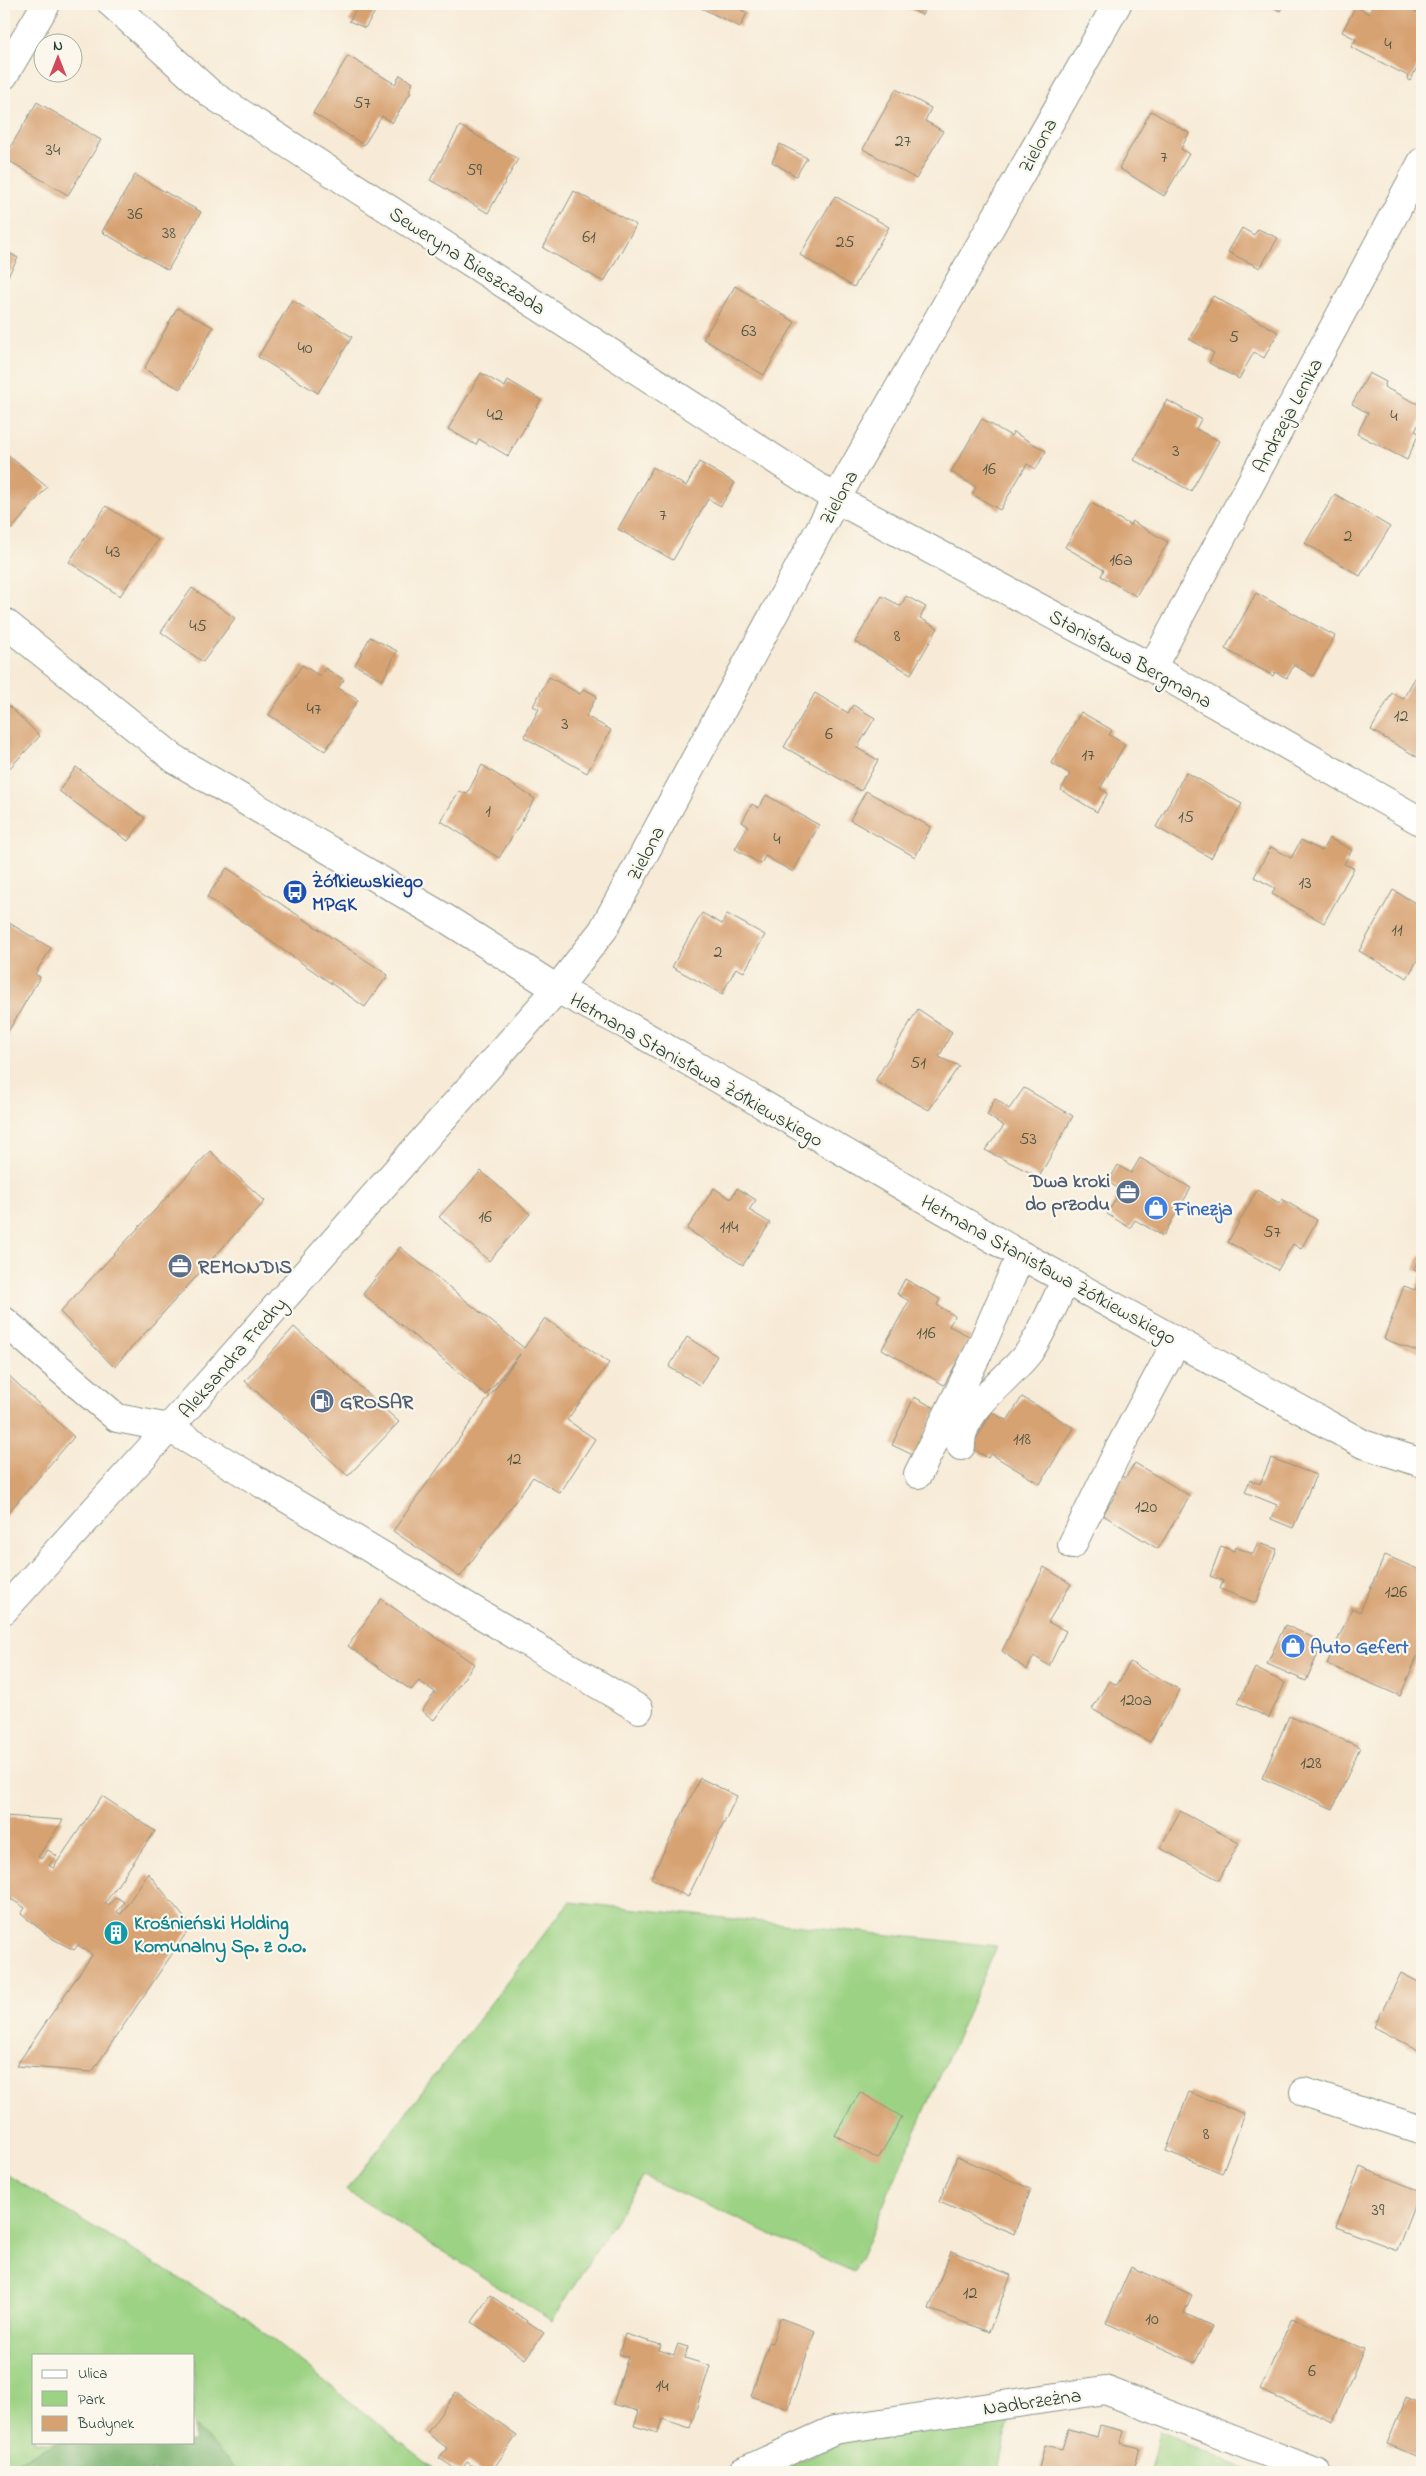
<svg xmlns="http://www.w3.org/2000/svg" width="1426" height="2476" font-family="'Indie Flower',sans-serif">
  <style>
    .green { fill: #9cd283; stroke: #5e885c }
    .forest { fill: #7db471; stroke: #4e7852 }
    .building { fill: #d7a272 }
    .lines { fill: none; stroke-linecap: round; stroke-linejoin: round }
    .minor-casing { stroke: #8b9486; stroke-width: 30 }
    .minor { stroke: #fff; stroke-width: 28 }
    .labels { text-anchor: middle; stroke-width: 4.5; stroke-linejoin: round; paint-order: stroke }
    .number-label { font-size: 18px; fill: #4d5644 }
    .street-label { font-size: 20px; fill: #1f3d34; stroke: #fbf7ec }
    .transit-label { font-size: 20px; font-weight: bold; fill: #164399; stroke: #fbf7ec; text-anchor: start }
    .service-label { font-size: 20px; font-weight: bold; fill: #4e5e75; stroke: #fbf7ec; text-anchor: start }
    .shop-label { font-size: 20px; font-weight: bold; fill: #366cbe; stroke: #fbf7ec; text-anchor: start }
    .culture-label { font-size: 20px; font-weight: bold; fill: #0d838f; stroke: #fbf7ec; text-anchor: start }
  </style>
  <rect width="100%" height="100%" fill="#fbf7ec"/>
  <filter id="ink" filterUnits="userSpaceOnUse"><feTurbulence type="fractalNoise" baseFrequency=".02" numOctaves="2"/><feDisplacementMap in="SourceGraphic" scale="10" xChannelSelector="R" yChannelSelector="G"/><feConvolveMatrix kernelMatrix="1 2 1 2 8 2 1 2 1" color-interpolation-filters="sRGB"/></filter>
  <filter id="wash" filterUnits="userSpaceOnUse"><feTurbulence type="fractalNoise" baseFrequency=".0096" numOctaves="4" result="noise"/><feDisplacementMap in="SourceGraphic" scale="20" xChannelSelector="R" yChannelSelector="G"/><feGaussianBlur stdDeviation="1.12" result="paint"/><feColorMatrix in="noise" values="0 0 0 0 0 0 0 0 0 0 0 0 0 0 0 0 0 1.4 0 .05"/><feComposite in="paint" operator="in"/></filter>
  <g filter="url(#wash)">
    <rect width="100%" height="100%" fill="#f7ebd7"/>
    <path class="green" d="M569,1902L997,1946L854,2272L643,2176L552,2321L346,2190Z
      M4,2173L247,2319L438,2472H238L194,2425V2355H34V2442H58L4,2468Z
      M1010,2415L998,2472H778L847,2440Z
      M1159,2431L1249,2472H1150Z"/>
    <path class="forest" d="M194,2425L238,2471L4,2472V2468L58,2442H194Z"/>
    <g id="blocks">
      <path class="building" d="M360,4H372L378,7L365,28L349,21Z
        M693,4H740L738,8L747,13L740,27Z
        M900,4H928L922,15Z
        M1266,4H1284L1280,11Z
        M1374,4H1402L1422,15V58L1410,81L1407,79L1408,76L1351,47L1356,39L1342,32L1356,6L1369,14Z
        M348,56L395,84L400,75L413,83L409,91L411,92L392,123L382,116L364,145L313,113Z
        M896,89L931,108L925,121L943,131L916,179L863,149Z
        M37,102L101,140L68,195L4,158Z
        M1151,111L1189,133L1181,149L1189,154L1164,196L1119,168Z
        M460,126L518,159L488,213L430,180Z
        M780,144L807,158L796,176L772,162Z
        M135,175L201,212L168,270L102,232Z
        M574,191L636,225L604,282L543,248Z
        M835,196L889,227L854,287L800,255Z
        M1242,228L1254,235L1258,229L1278,238L1260,268L1228,252Z
        M4,250L18,258L4,283Z
        M735,286L795,322L764,375L703,339Z
        M1213,296L1278,332L1264,358L1254,352L1239,379L1209,363L1214,353L1189,339Z
        M292,300L352,337L318,393L258,357Z
        M177,308L213,327L180,389L144,369Z
        M481,373L505,387L508,380L541,400L508,456L479,439L476,445L448,429Z
        M1369,373L1386,382L1384,387L1422,406V418L1415,431L1419,433L1407,460L1357,434L1368,413L1352,404Z
        M1167,400L1201,419L1196,429L1219,441L1191,491L1134,460Z
        M982,419L1011,436L1013,432L1046,451L1036,469L1027,464L1000,510L972,494L976,487L951,472Z
        M4,452L47,487L12,529L4,522Z
        M699,462L735,483L721,506L708,499L673,560L618,529L653,467L686,486Z
        M1335,494L1390,527L1360,576L1305,543Z
        M1091,503L1130,525L1132,521L1168,542L1136,596L1101,576L1104,570L1065,547Z
        M106,506L158,540L120,596L69,562Z
        M192,588L235,618L203,662L161,632Z
        M1256,593L1335,636L1313,676L1294,665L1287,678L1275,672L1273,676L1225,649Z
        M882,596L901,606L906,596L926,607L920,618L938,628L911,674L855,642Z
        M370,637L397,651L383,680L355,665Z
        M302,665L320,676L325,668L344,680L338,688L358,700L325,751L269,715Z
        M1416,676L1422,679V753L1419,758L1371,730L1392,693L1403,699Z
        M549,677L580,694L584,689L597,696L586,716L611,730L587,773L524,737L539,709L533,706Z
        M815,693L848,713L853,705L875,718L857,748L878,760L861,791L784,747Z
        M4,701L40,736L4,774Z
        M1081,712L1112,730L1109,735L1125,744L1100,789L1108,793L1097,812L1061,790L1070,774L1051,763Z
        M482,765L535,799L499,858L441,821L459,791L467,794Z
        M76,767L145,818L128,841L59,791Z
        M1186,772L1242,804L1211,858L1156,827Z
        M866,791L931,827L915,857L850,820Z
        M766,795L819,825L793,872L765,856L761,864L735,849L748,826L742,822L752,804L759,808Z
        M1329,838L1352,850L1344,864L1354,868L1324,923L1272,894L1275,888L1254,877L1271,847L1291,858L1301,840L1322,851Z
        M227,868L388,975L365,1007L207,897Z
        M1393,890L1422,907V952L1407,978L1359,951Z
        M702,913L722,924L727,914L765,935L744,972L736,968L722,994L672,967Z
        M4,920L51,948L35,974L40,977L4,1039Z
        M918,1009L952,1032L939,1057L959,1066L929,1110L875,1081Z
        M1024,1088L1073,1116L1039,1177L985,1150L1004,1126L987,1115L995,1098L1009,1109Z
        M210,1151L265,1201L114,1367L60,1312Z
        M1140,1158L1191,1188L1163,1236L1135,1220L1130,1228L1107,1214L1121,1190L1108,1182L1118,1165L1131,1173Z
        M481,1171L530,1214L489,1261L439,1217Z
        M714,1188L731,1199L737,1188L756,1200L749,1210L770,1223L743,1265L687,1229Z
        M1257,1190L1279,1203L1282,1199L1317,1220L1301,1249L1293,1244L1278,1270L1228,1242Z
        M400,1247L524,1348L545,1318L609,1363L567,1420L595,1439L560,1493L533,1477L460,1577L393,1531L520,1354L486,1395L363,1294Z
        M1419,1255L1422,1256V1353L1384,1339L1404,1286L1415,1290L1422,1273L1414,1270Z
        M905,1279L940,1299L937,1305L955,1316L949,1326L971,1337L944,1385L882,1349L909,1301L897,1294Z
        M294,1327L399,1422L348,1476L245,1381Z
        M687,1337L717,1356L700,1385L669,1367Z
        M4,1371L74,1437L4,1517Z
        M914,1397L937,1409L915,1456L892,1445Z
        M1022,1397L1074,1428L1040,1484L991,1454L988,1458L971,1448L992,1412L1007,1421Z
        M1271,1458L1316,1475L1293,1528L1271,1519L1277,1505L1245,1492L1250,1480L1260,1484Z
        M1135,1463L1190,1496L1158,1549L1103,1515L1117,1492L1109,1488L1118,1474L1125,1478Z
        M1258,1543L1277,1549L1256,1603L1220,1589L1223,1581L1210,1576L1221,1546L1234,1551L1235,1547L1253,1554Z
        M1385,1555L1422,1571V1623L1417,1636L1422,1638V1645L1400,1696L1327,1664L1352,1608L1360,1612Z
        M1044,1567L1071,1584L1048,1622L1066,1631L1049,1666L1034,1656L1027,1670L1002,1651Z
        M381,1599L474,1664L434,1720L422,1711L435,1692L419,1681L411,1690L348,1646Z
        M1285,1625L1323,1642L1306,1681L1267,1664Z
        M1130,1662L1180,1690L1150,1742L1092,1709L1109,1681L1117,1685Z
        M1255,1668L1285,1683L1269,1718L1238,1703Z
        M1289,1716L1360,1747L1333,1809L1262,1778Z
        M700,1778L737,1796L688,1897L651,1878Z
        M102,1796L155,1831L105,1903L109,1905L116,1897L124,1902L117,1912L121,1914L148,1873L191,1926L92,2072L16,2066L92,1955L78,1945L74,1950L53,1939L21,1914L25,1908L11,1899L4,1910V1816L63,1820L38,1857L41,1859L48,1850L57,1856L49,1865L53,1868Z
        M1180,1811L1239,1843L1219,1880L1160,1848Z
        M1401,1973L1422,1984V2052L1374,2027Z
        M860,2092L902,2117L878,2159L835,2135Z
        M1189,2092L1245,2114L1222,2173L1166,2151Z
        M957,2157L1031,2189L1014,2234L939,2202Z
        M1360,2167L1420,2191L1397,2250L1336,2227Z
        M951,2251L1011,2275L989,2332L929,2309Z
        M1131,2267L1192,2295L1184,2313L1212,2326L1195,2363L1106,2323Z
        M490,2295L544,2333L525,2359L472,2322Z
        M780,2318L815,2331L788,2409L751,2396L769,2342L772,2343Z
        M1292,2318L1364,2349L1333,2422L1260,2390Z
        M625,2334L661,2345L659,2350L674,2355L678,2344L688,2347L685,2358L710,2366L690,2428L662,2419L658,2433L634,2426L639,2411L613,2404L628,2357L619,2354Z
        M456,2392L517,2435L491,2472H481L467,2462L460,2472L439,2458L447,2448L427,2433Z
        M1406,2398L1422,2405V2458L1387,2444Z
        M1100,2425L1123,2431L1120,2443L1140,2448L1133,2472H1038L1045,2445L1062,2449L1068,2429L1097,2437Z"/>
    </g>
  </g>
  <g filter="url(#ink)">
    <use href="#blocks" fill-opacity="0" stroke="#8b9486" stroke-width="1"/>
    <g class="lines">
      <defs>
        <path id="minor" d="M112,4L211,94L836,499L1152,668L1422,822
          M4,75L46,4
          M4,622L176,760L445,918L557,989L628,1026L1021,1255L1363,1444L1422,1463
          M1152,668L1422,162
          M4,1321L117,1418L169,1428L639,1709
          M961,1446C959,1411 1010,1378 1029,1352C1044,1330 1054,1303 1066,1280
          M918,1474L978,1353L1021,1255
          M1072,1545L1119,1449L1177,1341
          M4,1610L169,1428L557,989L603,930L836,499L1117,4
          M1304,2092L1422,2130
          M742,2472L834,2430L1105,2390L1316,2472"/>
      </defs>
      <use href="#minor" class="minor-casing"/>
      <use href="#minor" class="minor"/>
    </g>
  </g>
  <defs>
    <symbol id="bus-disc" viewBox="-11 -11 22 22"><circle r="9.5" fill="#1a4fb4" stroke="#fbf7ec"/><path d="M-5-6H5V4H4V6H2V4H-2V6H-4V4H-5ZM-3.5-4V0h7V-4ZM-3.5 1.2v1.5H-2V1.2ZM2 1.2v1.5H3.5V1.2Z" fill="#fff"/></symbol>
    <symbol id="office-disc" viewBox="-11 -11 22 22"><circle r="9.5" fill="#5c6f8a" stroke="#fbf7ec"/><path d="M-6-3h4V-5.5h4V-3h4V5H-6ZM-1-4.5V-3h2v-1.5ZM-6 0V1H6V0Z" fill="#fff"/></symbol>
    <symbol id="shop-disc" viewBox="-11 -11 22 22"><circle r="9.5" fill="#3f7fe0" stroke="#fbf7ec"/><path d="M-5-2.5h2.3a2.7 3.5 0 0 1 5.4 0H5L5.5 6h-11ZM-1.5-2.5h3a1.5 2.3 0 0 0-3 0Z" fill="#fff"/></symbol>
    <symbol id="fuel-disc" viewBox="-11 -11 22 22"><circle r="9.5" fill="#5c6f8a" stroke="#fbf7ec"/><path d="M-5.5-6h7V0h2V4h1.3V-2.5L3-4.5l.8-.8L6-3V5H2.5V1h-1V6h-7ZM-4.2-4.7v3.2H.2V-4.7Z" fill="#fff"/></symbol>
    <symbol id="building-disc" viewBox="-11 -11 22 22"><circle r="9.5" fill="#0f9aa8" stroke="#fbf7ec"/><path d="M-4-6H4V6H1V3H-1V6H-4ZM-2.5-4.3h1.7v1.8h-1.7ZM.8-4.3h1.7v1.8H.8ZM-2.5-1h1.7V.8h-1.7ZM.8-1h1.7V.8H.8Z" fill="#fff"/></symbol>
  </defs>
  <g fill-rule="evenodd">
    <use href="#bus-disc" x="281" y="878" width="28" height="28"/>
    <use href="#office-disc" x="1114" y="1178" width="28" height="28"/>
    <use href="#shop-disc" x="1142" y="1194" width="28" height="28"/>
    <use href="#office-disc" x="166" y="1252" width="28" height="28"/>
    <use href="#fuel-disc" x="308" y="1387" width="28" height="28"/>
    <use href="#shop-disc" x="1279" y="1632" width="28" height="28"/>
    <use href="#building-disc" x="102" y="1919" width="28" height="28"/>
  </g>
  <g class="labels">
    <g class="number-label">
      <text x="1388" y="49">4</text>
      <text x="362" y="108">57</text>
      <text x="903" y="146">27</text>
      <text x="53" y="155">34</text>
      <text x="1164" y="162">7</text>
      <text x="474" y="175">59</text>
      <text x="135" y="219">36</text>
      <text x="169" y="238">38</text>
      <text x="589" y="242">61</text>
      <text x="845" y="247">25</text>
      <text x="749" y="336">63</text>
      <text x="1234" y="342">5</text>
      <text x="305" y="353">40</text>
      <text x="495" y="420">42</text>
      <text x="1394" y="421">4</text>
      <text x="1176" y="456">3</text>
      <text x="989" y="474">16</text>
      <text x="663" y="520">7</text>
      <text x="1348" y="541">2</text>
      <text x="113" y="557">43</text>
      <text x="1121" y="565">16a</text>
      <text x="198" y="631">45</text>
      <text x="897" y="641">8</text>
      <text x="314" y="714">47</text>
      <text x="1401" y="721">12</text>
      <text x="565" y="729">3</text>
      <text x="829" y="739">6</text>
      <text x="1088" y="760">17</text>
      <text x="488" y="816">1</text>
      <text x="1186" y="822">15</text>
      <text x="777" y="844">4</text>
      <text x="1305" y="888">13</text>
      <text x="1397" y="935">11</text>
      <text x="718" y="957">2</text>
      <text x="918" y="1068">51</text>
      <text x="1028" y="1144">53</text>
      <text x="485" y="1222">16</text>
      <text x="729" y="1232">114</text>
      <text x="1272" y="1237">57</text>
      <text x="926" y="1338">116</text>
      <text x="1022" y="1444">118</text>
      <text x="514" y="1464">12</text>
      <text x="1146" y="1512">120</text>
      <text x="1396" y="1597">126</text>
      <text x="1136" y="1705">120a</text>
      <text x="1311" y="1768">128</text>
      <text x="1206" y="2139">8</text>
      <text x="1378" y="2215">39</text>
      <text x="970" y="2298">12</text>
      <text x="1152" y="2324">10</text>
      <text x="1312" y="2376">6</text>
      <text x="662" y="2391">14</text>
    </g>
    <g class="street-label">
      <text transform="translate(1037 145) rotate(-61)" y="7">Zielona</text>
      <text transform="translate(468 260) rotate(33)" y="7">Seweryna Bieszczada</text>
      <text transform="translate(1287 415) rotate(-62)" y="7">Andrzeja Lenika</text>
      <text transform="translate(838 497) rotate(-61)" y="7">Zielona</text>
      <text transform="translate(1131 658) rotate(29)" y="7">Stanisława Bergmana</text>
      <text transform="translate(645 853) rotate(-62)" y="7">Zielona</text>
      <text transform="translate(697 1069) rotate(30)" y="7">Hetmana Stanisława Żółkiewskiego</text>
      <text transform="translate(1049 1269) rotate(29)" y="7">Hetmana Stanisława Żółkiewskiego</text>
      <text transform="translate(232 1357) rotate(-49)" y="7">Aleksandra Fredry</text>
      <text transform="translate(1032 2401) rotate(-8)" y="7">Nadbrzeżna</text>
    </g>
    <g class="transit-label">
      <text x="312" y="887">Żółkiewskiego<tspan x="312" dy="23">MPGK</tspan></text>
    </g>
    <g class="service-label">
      <text x="1110" y="1187" text-anchor="end">Dwa kroki<tspan x="1110" dy="23">do przodu</tspan></text>
      <text x="198" y="1273">REMONDIS</text>
      <text x="340" y="1408">GROSAR</text>
    </g>
    <g class="shop-label">
      <text x="1174" y="1215">Finezja</text>
      <text x="1310" y="1653">Auto Gefert</text>
    </g>
    <g class="culture-label">
      <text x="134" y="1929">Krośnieński Holding<tspan x="134" dy="23">Komunalny Sp. z o.o.</tspan></text>
    </g>
  </g>
  <rect width="1426" height="2476" fill="none" stroke="#fbf7ec" stroke-width="20"/>
  <rect x="32" y="2354" width="162" height="90" fill="#fbf7ec" stroke="#a3ada2"/>
  <rect x="42" y="2370" width="25" height="8" fill="#ffffff" stroke="#a3ada2"/>
  <text x="78" y="2378" font-size="15" fill="#1f3d34">Ulica</text>
  <rect x="42" y="2391" width="25" height="15" fill="#9cd283" stroke="#a3ada2"/>
  <text x="78" y="2404" font-size="15" fill="#1f3d34">Park</text>
  <rect x="42" y="2416" width="25" height="15" fill="#d7a272" stroke="#a3ada2"/>
  <text x="78" y="2428" font-size="15" fill="#1f3d34">Budynek</text>
  <g transform="translate(58 58)"><circle r="24" fill="#fbf7ec" stroke="#a3ada2"/>
  <path d="M0-4L9 19L0 12L-9 19Z" fill="#d1495b"/>
  <text y="-8" font-size="14" font-weight="bold" text-anchor="middle" fill="#1f3d34">N</text>
  </g>
</svg>
